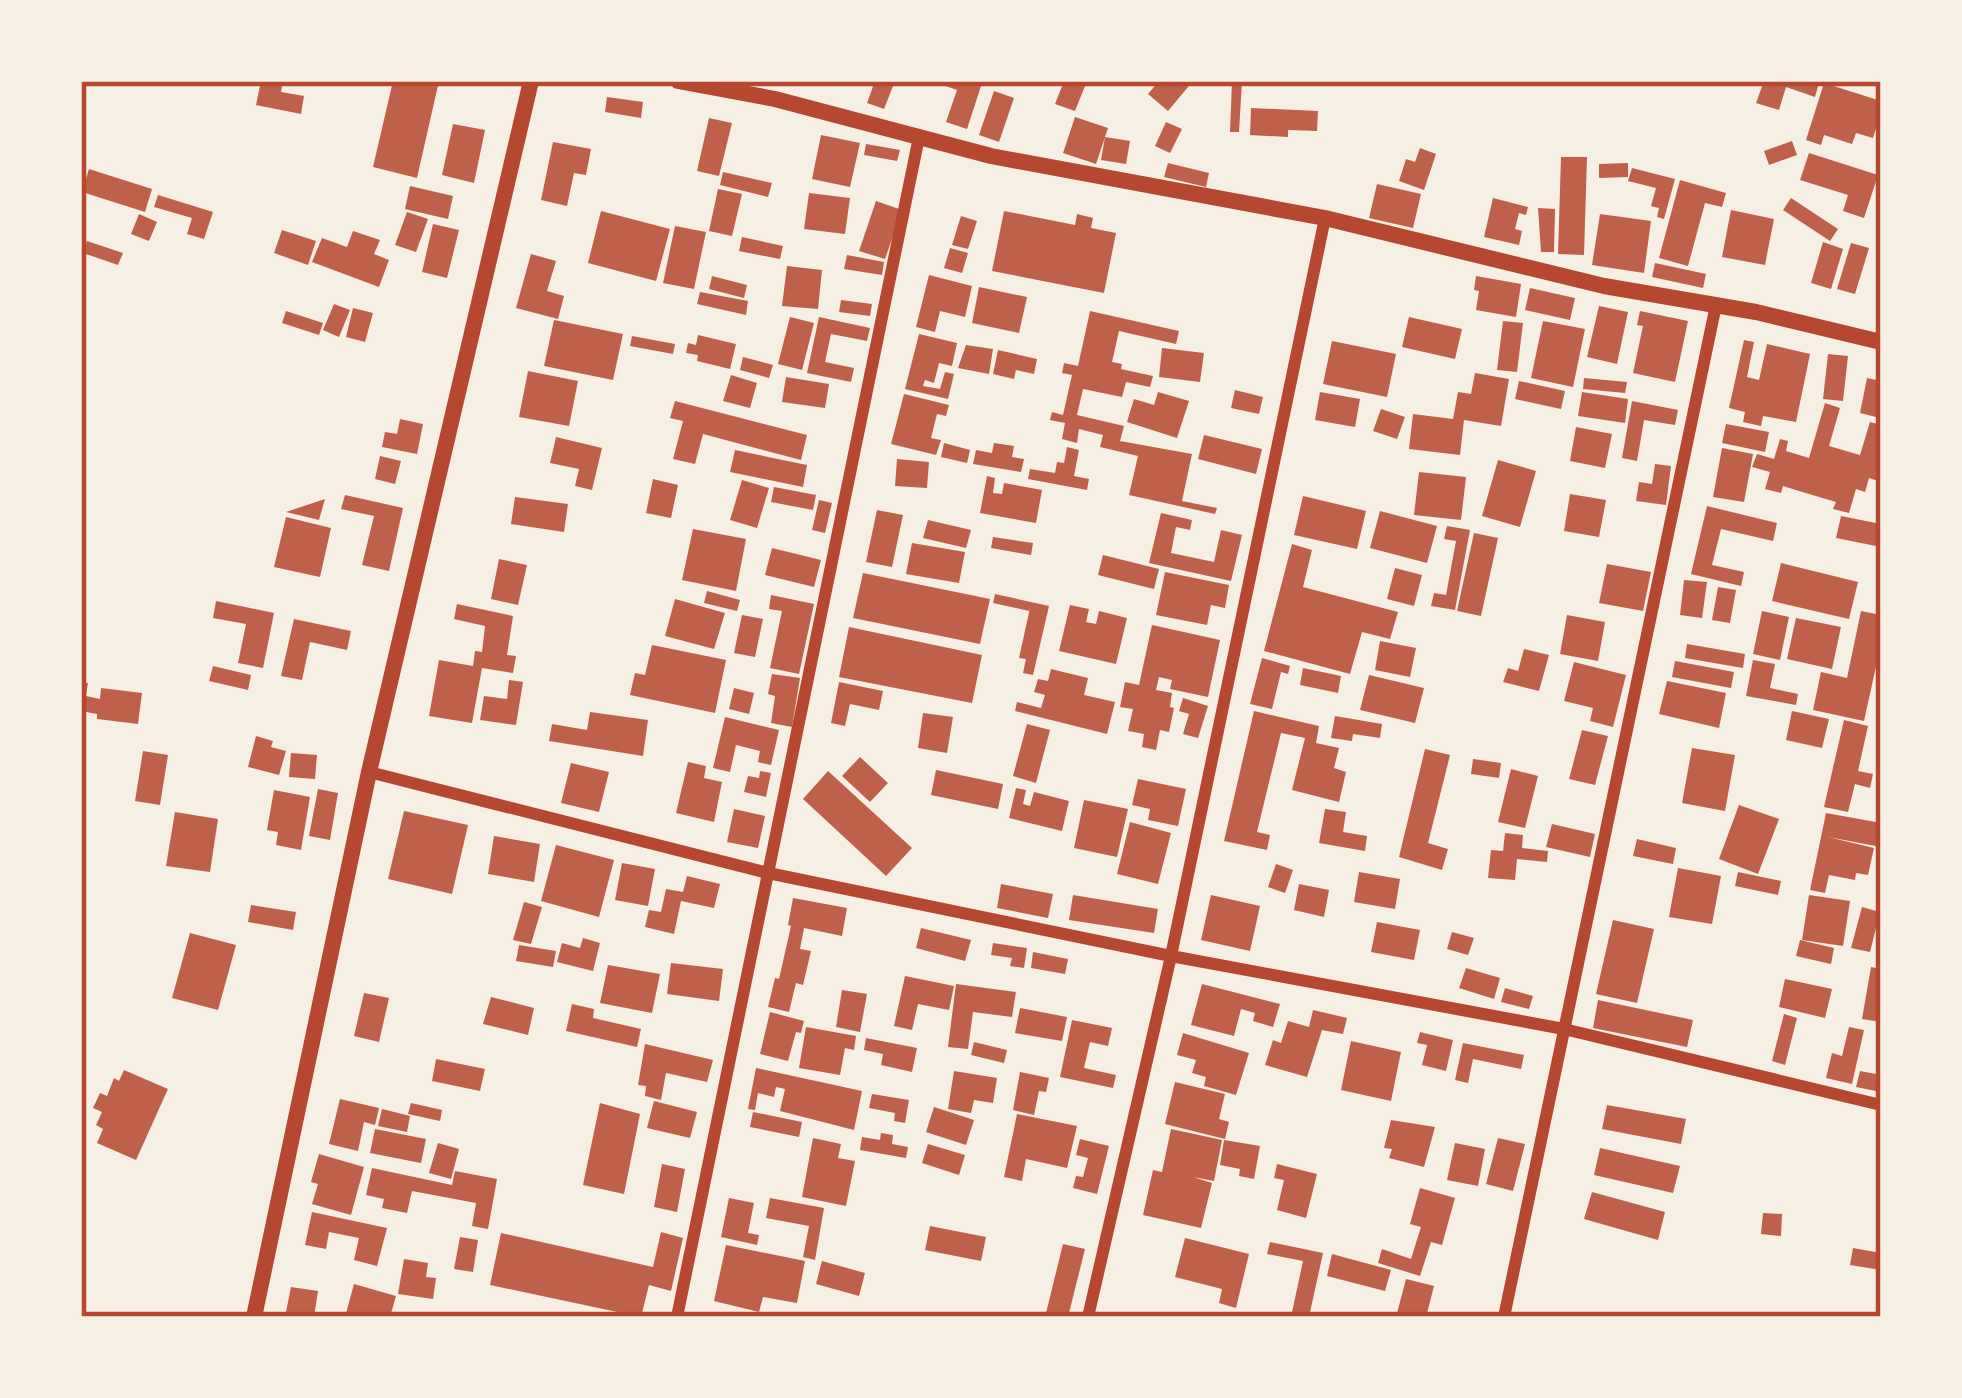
<svg xmlns="http://www.w3.org/2000/svg" width="1962" height="1398" font-family="Jost,sans-serif">
  <style>
    .building { fill: #bf614a }
    .lines { fill: none; stroke-linecap: round; stroke-linejoin: round }
    .minor { stroke: #b5482f; stroke-width: 12 }
    .tertiary { stroke: #b5482f; stroke-width: 16 }
    .neatline { fill: none; stroke: #b5482f; stroke-width: 4.5 }
  </style>
  <rect width="100%" height="100%" fill="#f6efe4"/>
  <path class="building" d="M261,81H283L281,92L304,96L301,114L256,105Z
    M393,81H439L417,178L373,167Z
    M875,81H895L884,109L867,103Z
    M931,81L982,83L967,129L946,122L957,90Z
    M1064,81H1087L1075,111L1055,104Z
    M1159,81H1193L1168,111L1148,94Z
    M1232,81H1242L1239,132H1230Z
    M1764,81H1813L1819,83L1815,97L1786,87L1779,110L1756,103Z
    M1824,83L1881,101V126L1877,125L1873,138L1856,133L1852,144L1824,135L1821,145L1806,140Z
    M994,91L1014,98L999,142L979,135Z
    M607,97L643,102L641,118L605,112Z
    M1251,108L1318,111L1317,131L1288,130V137L1250,135Z
    M1075,117L1108,128L1096,164L1063,153Z
    M709,118L732,123L719,176L697,171Z
    M1166,122L1182,129L1170,153L1155,146Z
    M453,124L485,130L474,183L442,175Z
    M821,135L860,143L850,187L812,179Z
    M1105,137L1130,141L1126,164L1101,160Z
    M1792,141L1797,155L1769,165L1764,151Z
    M553,142L591,149L586,175L574,173L567,206L541,200Z
    M866,144L900,150L897,161L864,155Z
    M1420,148L1436,154L1424,190L1399,181L1406,159L1415,162Z
    M1809,153L1878,175L1864,218L1843,211L1848,195L1800,180Z
    M1561,157H1587L1584,255L1558,254Z
    M1168,163L1209,173L1206,187L1164,177Z
    M1628,163V177L1599,178V164Z
    M1632,168L1675,179L1664,219L1657,217L1659,208L1651,206L1656,188L1628,181Z
    M89,169L152,189L145,212L82,192Z
    M723,172L772,183L768,197L720,185Z
    M1680,180L1726,193L1722,207L1705,203L1688,266L1659,258Z
    M1377,184L1421,194L1413,228L1369,218Z
    M410,186L453,196L448,219L405,209Z
    M718,189L742,194L732,236L709,231Z
    M809,193L850,198L845,234L804,229Z
    M158,195L213,212L204,239L187,234L192,218L154,207Z
    M1493,198L1528,207L1526,215L1519,213L1515,229L1522,231L1519,245L1484,237Z
    M1791,198L1838,229L1830,241L1783,210Z
    M876,201L902,210L885,259L859,251Z
    M1538,208L1555,209L1554,252H1541Z
    M1731,210L1774,219L1765,265L1722,257Z
    M601,211L670,229L656,281L588,263Z
    M1004,211L1075,225L1077,214L1093,218L1091,228L1116,233L1104,293L992,271Z
    M407,212L428,219L416,252L395,245Z
    M139,214L157,222L149,241L131,234Z
    M1600,214L1651,221L1644,273L1592,265Z
    M961,216L977,221L968,249L952,245Z
    M433,224L459,230L447,278L422,272Z
    M675,226L706,232L694,289L663,283Z
    M282,230L316,241L308,265L274,253Z
    M353,231L380,240L374,254L389,260L379,287L312,262L322,238L347,247Z
    M742,237L783,246L780,259L739,251Z
    M87,241L123,253L118,265L83,253Z
    M1823,242L1843,249L1831,289L1811,283Z
    M1851,243L1869,248L1855,294L1837,289Z
    M950,248L968,253L962,273L944,268Z
    M531,254L556,261L547,291L564,296L558,319L516,308Z
    M847,255L884,262L882,275L844,269Z
    M1655,263L1706,274L1703,288L1652,277Z
    M787,266L822,270L818,309L782,306Z
    M929,275L972,286L965,317L940,311L935,332L916,327Z
    M712,276L747,285L744,298L709,289Z
    M1476,276L1521,284L1516,317L1476,310L1479,291L1474,290Z
    M979,287L1027,297L1019,333L972,323Z
    M1530,288L1575,298L1570,320L1525,310Z
    M700,292L748,301L746,315L697,304Z
    M841,300L872,304L870,316L839,312Z
    M334,304L350,310L339,337L323,330Z
    M1599,306L1628,312L1617,364L1587,357Z
    M353,308L373,313L365,342L346,337Z
    M286,311L323,323L319,335L282,323Z
    M1090,311L1179,331L1176,344L1119,331L1112,362L1122,364L1121,369L1153,376L1150,387L1126,382L1122,397L1083,389L1077,415L1124,426L1120,441L1192,454L1182,501L1217,508L1215,514L1129,495L1138,456L1100,447L1103,435L1079,429L1077,443L1062,439L1065,423L1050,420L1052,412L1063,415L1072,375L1062,373L1064,363L1078,366Z
    M1640,311L1688,321L1675,382L1633,373L1643,326L1637,325Z
    M790,317L814,323L802,370L778,364Z
    M819,317L870,328L867,341L831,334L825,362L854,368L851,382L807,373Z
    M1409,317L1462,329L1455,359L1402,347Z
    M554,320L623,334L613,380L544,366Z
    M1503,321L1523,323L1517,372L1497,370Z
    M1543,321L1585,329L1573,387L1531,378Z
    M919,334L957,343L952,366L939,363L934,383L925,380L923,386L940,389L945,372L954,374L948,399L905,389Z
    M698,335L736,344L730,369L697,361L698,355L686,353L688,343L696,345Z
    M632,336L675,344L673,354L630,346Z
    M1744,340L1754,342L1747,377L1759,380L1767,344L1810,354L1796,422L1763,416L1761,426L1743,422L1745,412L1729,408Z
    M1332,341L1396,354L1387,397L1323,384Z
    M966,345L993,349L989,374L958,368Z
    M1162,348L1204,353L1200,382L1159,377Z
    M998,350L1037,359L1034,374L1016,370L1014,379L993,374Z
    M1828,354L1848,356L1843,401L1823,399Z
    M743,357L773,365L769,378L740,370Z
    M528,371L578,381L569,426L519,417Z
    M1475,373L1509,379L1501,426L1464,420L1460,455L1409,449L1413,414L1453,419L1458,392L1471,394Z
    M731,375L757,383L750,408L723,401Z
    M786,377L829,384L825,408L782,402Z
    M1584,378L1627,382L1625,393L1583,389Z
    M1867,378L1881,381L1880,418L1860,413Z
    M1519,381L1565,391L1561,409L1515,399Z
    M1235,390L1263,397L1259,414L1231,408Z
    M1158,392L1189,401L1177,438L1127,422L1134,399L1154,405Z
    M1320,392L1360,399L1355,427L1315,420Z
    M1582,392L1628,399L1625,423L1578,416Z
    M904,394L949,405L946,416L937,414L931,438L941,440L936,455L891,444Z
    M675,401L807,435L801,460L703,434L695,464L673,459L683,421L670,418Z
    M1632,401L1678,410L1675,425L1644,420L1637,461L1622,458Z
    M1825,403L1840,408L1829,446L1860,455L1870,422L1881,425V482L1869,478L1865,492L1856,489L1849,513L1833,509L1836,502L1799,491L1783,486L1781,493L1765,489L1770,472L1752,467L1757,454L1774,459L1780,439L1788,441L1786,451L1809,458Z
    M1381,409L1405,417L1397,439L1373,431Z
    M400,419L423,424L417,454L382,447L385,432L397,434Z
    M1726,424L1769,432L1765,452L1722,443Z
    M1576,427L1612,434L1605,468L1570,461Z
    M1204,435L1262,449L1256,474L1198,459Z
    M556,437L602,448L592,490L575,486L579,469L550,463Z
    M944,443L970,450L967,463L941,457Z
    M994,443L1014,446L1012,457L1024,459L1021,472L973,464L976,450L992,453Z
    M1067,447L1079,450L1074,476L1089,479L1087,490L1028,479L1030,469L1055,473L1057,462L1064,463Z
    M1722,448L1753,454L1744,502L1713,497Z
    M735,450L807,465L803,487L730,472Z
    M380,456L401,461L395,484L375,479Z
    M897,459L929,462L927,488L895,486Z
    M1498,460L1536,471L1520,527L1482,516Z
    M1655,464L1671,466L1666,505L1636,501L1639,482L1652,484Z
    M1419,472L1466,477L1461,520L1414,515Z
    M987,476L995,478L993,493L1002,494L1004,483L1042,490L1036,523L980,513Z
    M653,479L678,485L671,518L646,513Z
    M742,480L769,488L757,528L730,520Z
    M774,487L816,495L813,510L771,502Z
    M1570,494L1606,500L1599,537L1564,531Z
    M345,495L403,508L389,571L362,565L374,516L341,509Z
    M1303,496L1366,511L1357,549L1294,535Z
    M515,497L568,504L564,532L511,524Z
    M325,499L319,520L286,512Z
    M819,500L832,503L825,533L812,530Z
    M1707,506L1777,523L1773,541L1721,529L1712,565L1744,572L1741,586L1691,574Z
    M877,510L903,515L892,567L866,562Z
    M1380,511L1437,526L1427,563L1370,548Z
    M1161,513L1192,520L1190,530L1176,527L1171,553L1214,562L1221,530L1242,535L1231,581L1149,563Z
    M1841,516L1881,524V547L1836,538Z
    M286,517L331,528L320,577L274,567Z
    M928,520L971,530L966,548L923,538Z
    M1447,526L1470,530L1455,610L1431,606L1434,593L1446,595L1456,541L1444,539Z
    M693,529L746,539L736,591L682,580Z
    M1474,533L1498,538L1481,616L1457,611Z
    M993,537L1033,543L1031,555L991,548Z
    M912,543L965,552L959,583L906,574Z
    M1292,544L1312,550L1303,587L1398,612L1390,639L1362,632L1350,674L1264,651Z
    M772,548L821,560L814,587L765,575Z
    M1103,555L1159,569L1154,589L1098,575Z
    M499,559L527,565L518,605L491,599Z
    M1781,563L1858,582L1849,619L1772,601Z
    M1607,564L1651,572L1643,611L1599,603Z
    M1395,568L1422,575L1414,606L1387,599Z
    M1165,572L1229,585L1225,608L1211,605L1207,625L1156,615Z
    M863,573L990,599L980,644L853,618Z
    M1684,580L1707,582L1702,618L1680,615Z
    M1718,587L1736,590L1730,623L1712,620Z
    M707,591L740,600L737,611L704,603Z
    M995,594L1049,606L1033,675L1023,673L1026,659L1019,658L1030,608L1029,611L993,603Z
    M771,595L814,604L799,674L770,668L782,611L769,609Z
    M675,599L725,613L714,649L665,636Z
    M216,601L274,613L263,668L238,663L246,624L213,618Z
    M457,604L513,616L507,655L516,656L513,673L482,668L472,723L429,716L439,660L473,666L475,651L482,652L485,626L454,619Z
    M1070,605L1089,609L1086,622L1096,624L1099,611L1127,618L1116,664L1059,651Z
    M1762,611L1789,617L1780,660L1753,654Z
    M1861,611L1881,615V644L1864,721L1813,710L1821,672L1847,678Z
    M742,615L763,619L755,657L734,653Z
    M1567,615L1605,622L1598,661L1560,654Z
    M1796,618L1841,627L1832,669L1787,659Z
    M294,619L351,631L347,650L310,642L302,680L281,676Z
    M1152,625L1220,640L1208,697L1170,689L1172,680L1159,677L1156,690L1172,693L1170,707L1174,708L1169,732L1160,730L1156,750L1142,747L1144,734L1128,731L1133,709L1120,707L1125,682L1139,685Z
    M849,627L982,655L972,703L839,677Z
    M1380,641L1416,648L1410,677L1375,670Z
    M1687,644L1745,654L1743,668L1685,658Z
    M652,645L726,660L715,713L630,695L635,673L645,675Z
    M1524,649L1549,655L1539,691L1503,682L1508,668L1518,671Z
    M1262,658L1290,666L1288,674L1281,672L1272,709L1250,704Z
    M1753,660L1775,664L1770,688L1798,694L1796,705L1746,696Z
    M1675,661L1734,672L1731,688L1672,677Z
    M1574,662L1626,675L1613,727L1590,721L1593,708L1564,701Z
    M213,666L251,675L248,690L209,681Z
    M1303,668L1341,676L1338,693L1300,685Z
    M1051,669L1088,678L1084,695L1115,702L1107,734L1015,711L1017,702L1041,708L1045,695L1034,692L1038,679L1048,681Z
    M772,674L800,678L792,727L771,723L775,696L768,694Z
    M1369,675L1424,688L1415,723L1360,710Z
    M509,680L523,682L516,725L480,720L484,696L507,699Z
    M1667,681L1726,693L1719,728L1659,714Z
    M81,682L88,683L86,696L100,699L101,688L142,693L138,724L97,719V714L81,711Z
    M839,682L883,691L879,710L850,704L845,726L831,723Z
    M734,688L754,693L749,714L729,709Z
    M1183,698L1208,706L1198,738L1183,734L1189,714L1179,711Z
    M1254,711L1319,726L1316,743L1339,748L1334,768L1346,772L1339,802L1292,790L1305,738L1281,733L1257,832L1270,835L1267,850L1224,841Z
    M1792,711L1829,719L1822,748L1786,740Z
    M590,712L648,720L643,756L549,741L552,724L587,730Z
    M923,713L953,717L947,753L918,748Z
    M1335,716L1382,724L1380,738L1353,734L1352,741L1331,738Z
    M725,717L779,730L771,765L758,762L760,751L736,745L730,772L713,768Z
    M1844,720L1868,726L1858,771L1873,774L1870,788L1855,784L1848,812L1824,807Z
    M1027,724L1050,730L1036,783L1013,776Z
    M1582,730L1608,736L1595,785L1569,779Z
    M256,736L273,741L271,747L286,751L279,775L248,767Z
    M1692,748L1735,755L1725,811L1682,803Z
    M1425,749L1450,755L1428,843L1448,849L1442,870L1399,857Z
    M143,751L168,755L160,805L135,801Z
    M291,753L317,755L315,779L289,777Z
    M860,757L888,783L870,802L842,776Z
    M1473,759L1501,763L1499,778L1471,774Z
    M688,762L706,766L704,778L722,782L714,822L676,813Z
    M571,763L609,772L599,812L561,803Z
    M1511,769L1538,776L1525,828L1498,822Z
    M936,770L1003,784L998,809L931,795Z
    M760,771L771,773L766,797L744,792L748,776L759,778Z
    M828,771L912,848L886,876L803,799Z
    M1138,779L1186,789L1178,826L1148,820L1150,809L1132,805Z
    M1016,788L1026,790L1023,804L1030,806L1034,792L1069,801L1062,831L1009,818Z
    M318,789L338,793L330,840L309,836Z
    M274,790L310,797L301,850L276,845L278,832L267,830Z
    M1084,800L1128,809L1117,857L1074,848Z
    M1739,805L1779,819L1758,874L1719,859Z
    M734,809L765,816L758,848L727,842Z
    M1325,809L1346,812L1343,832L1367,836L1365,851L1319,843Z
    M404,811L468,825L452,894L388,879Z
    M175,812L218,819L210,872L166,866Z
    M1826,813L1881,823V847L1828,837L1874,848L1868,875L1856,873L1855,880L1829,875L1825,893L1810,890Z
    M1130,822L1171,833L1158,884L1117,874Z
    M1552,824L1595,834L1590,857L1546,847Z
    M1505,833L1523,835L1522,848L1548,851L1547,862L1517,859L1515,880L1488,878L1491,850L1503,851Z
    M494,836L540,844L534,882L488,874Z
    M1637,839L1676,848L1673,864L1633,856Z
    M556,845L614,860L599,917L541,901Z
    M622,863L655,869L648,906L615,900Z
    M1276,864L1293,870L1285,893L1268,887Z
    M1678,868L1721,876L1712,924L1669,917Z
    M1359,872L1400,879L1395,909L1354,902Z
    M1738,872L1781,881L1778,895L1735,886Z
    M687,876L720,884L714,908L681,901L674,934L645,927L649,910L661,912L666,889L683,892Z
    M1001,884L1053,894L1048,918L997,908Z
    M1299,884L1329,890L1324,917L1294,910Z
    M1073,895L1158,909L1154,933L1069,920Z
    M1211,895L1260,906L1250,951L1201,940Z
    M1809,895L1850,901L1843,946L1802,940Z
    M793,898L847,908L842,936L804,928L800,949L811,951L803,985L796,983L789,1012L768,1007L775,978L779,979L791,926L788,925Z
    M524,902L542,907L531,944L513,940Z
    M251,905L296,912L293,930L248,922Z
    M1862,907L1880,912L1870,952L1851,948Z
    M1613,920L1654,929L1637,1003L1596,994Z
    M1377,922L1420,930L1414,960L1371,952Z
    M921,928L971,940L965,961L916,948Z
    M1452,932L1474,938L1468,955L1447,949Z
    M190,933L236,945L218,1010L172,998Z
    M583,938L600,943L593,971L557,962L562,943L580,948Z
    M1800,940L1834,948L1831,964L1796,956Z
    M993,943L1027,948L1024,968L1010,966L1012,958L991,955Z
    M519,945L556,951L553,967L516,961Z
    M1033,952L1068,959L1065,974L1031,968Z
    M671,963L723,969L719,1001L667,994Z
    M608,965L660,974L652,1013L600,1003Z
    M1871,967L1881,969V1022L1862,1019Z
    M1466,968L1500,978L1494,999L1459,988Z
    M905,976L954,986L949,1010L918,1004L912,1030L894,1026Z
    M1785,979L1832,989L1825,1018L1779,1007Z
    M956,984L1016,992L1012,1017L973,1012L968,1049L948,1047Z
    M1202,984L1280,1004L1273,1027L1253,1021L1255,1013L1241,1009L1234,1036L1191,1025Z
    M1505,988L1533,996L1529,1009L1501,1002Z
    M842,990L867,994L860,1032L836,1027Z
    M364,993L389,998L379,1042L354,1036Z
    M491,997L534,1008L528,1035L483,1024Z
    M1598,1000L1693,1020L1687,1047L1593,1028Z
    M572,1004L594,1009L593,1018L641,1029L637,1047L566,1031Z
    M1020,1008L1067,1017L1062,1041L1015,1033Z
    M1313,1010L1347,1018L1343,1034L1322,1030L1307,1077L1265,1065L1273,1040L1281,1043L1288,1021L1309,1027Z
    M770,1012L804,1021L801,1033L796,1032L788,1061L760,1054Z
    M1784,1014L1797,1018L1785,1065L1772,1061Z
    M1072,1020L1112,1028L1108,1046L1090,1042L1084,1068L1116,1075L1113,1088L1060,1077Z
    M806,1027L856,1036L854,1050L845,1048L840,1075L799,1068Z
    M1849,1027L1864,1030L1852,1084L1826,1078L1832,1053L1842,1056Z
    M1420,1032L1453,1040L1446,1071L1422,1065L1427,1045L1417,1043Z
    M1183,1033L1249,1053L1236,1095L1204,1086L1206,1077L1192,1073L1196,1060L1177,1055Z
    M866,1038L917,1048L912,1072L881,1065L883,1054L864,1050Z
    M1351,1041L1401,1052L1391,1101L1341,1090Z
    M974,1042L1007,1050L1004,1063L971,1055Z
    M1463,1043L1524,1055L1521,1069L1473,1059L1468,1083L1455,1080Z
    M645,1044L713,1060L707,1082L666,1073L661,1100L645,1096L646,1086L638,1085Z
    M436,1059L485,1069L480,1091L432,1081Z
    M756,1068L862,1091L854,1130L780,1111L785,1089L776,1087L774,1097L758,1093L755,1110L748,1109Z
    M124,1070L168,1089L136,1160L97,1143L103,1129L96,1125L102,1112L93,1108L100,1093L107,1096L114,1078L119,1081Z
    M954,1071L997,1078L993,1103L974,1100L971,1113L948,1109Z
    M1860,1071L1881,1075V1092L1856,1087Z
    M1020,1072L1049,1078L1046,1092L1039,1091L1034,1115L1013,1110Z
    M1175,1082L1225,1094L1219,1119L1229,1122L1225,1139L1165,1124Z
    M872,1094L909,1100L905,1123L894,1121L895,1113L869,1108Z
    M340,1099L379,1108L375,1125L364,1122L358,1151L329,1144Z
    M654,1101L697,1112L690,1138L647,1128Z
    M411,1103L442,1110L440,1121L408,1114Z
    M600,1103L640,1114L624,1194L583,1185Z
    M1607,1105L1686,1119L1681,1144L1602,1129Z
    M934,1107L974,1120L966,1145L926,1132Z
    M382,1109L410,1116L407,1132L378,1126Z
    M753,1112L802,1122L799,1137L750,1127Z
    M1017,1114L1077,1126L1067,1168L1026,1159L1022,1181L1004,1177Z
    M1391,1120L1435,1127L1424,1167L1389,1158L1392,1149L1384,1148Z
    M375,1129L426,1139L421,1163L370,1153Z
    M1171,1129L1222,1140L1214,1181L1193,1177L1212,1183L1201,1228L1143,1215L1153,1170L1162,1172Z
    M881,1133L893,1135L892,1144L908,1147L906,1158L860,1150L862,1137L880,1140Z
    M813,1138L841,1144L838,1158L855,1161L846,1206L802,1197Z
    M1498,1138L1525,1144L1513,1191L1486,1184Z
    M1080,1139L1109,1146L1097,1194L1073,1188L1076,1176L1083,1177L1088,1158L1076,1155Z
    M1224,1140L1260,1146L1254,1179L1239,1176L1240,1169L1220,1165Z
    M438,1143L459,1149L451,1179L429,1173Z
    M1455,1143L1485,1149L1478,1186L1447,1180Z
    M928,1144L965,1155L959,1175L922,1163Z
    M1600,1148L1680,1166L1673,1193L1594,1175Z
    M319,1154L364,1167L351,1215L312,1204L318,1184L311,1182Z
    M662,1164L685,1169L677,1212L654,1207Z
    M1277,1164L1317,1174L1306,1218L1277,1210L1284,1180L1274,1178Z
    M372,1168L452,1185L455,1171L497,1179L488,1229L472,1226L476,1203L412,1191L407,1213L382,1208L384,1199L366,1195Z
    M1420,1188L1455,1198L1442,1245L1431,1242L1420,1276L1378,1263L1382,1249L1411,1259L1421,1227L1410,1224Z
    M1592,1192L1665,1212L1658,1240L1584,1219Z
    M729,1198L754,1203L748,1233L759,1235L757,1245L721,1237Z
    M770,1198L824,1208L815,1260L803,1257L809,1226L766,1218Z
    M312,1212L387,1228L377,1266L354,1260L359,1238L329,1232L326,1249L305,1245Z
    M1763,1213L1782,1214L1781,1236L1761,1234Z
    M930,1226L986,1237L981,1261L925,1250Z
    M661,1232L683,1238L671,1291L649,1285L641,1317L490,1285L501,1233L653,1267Z
    M460,1237L478,1240L473,1272L454,1269Z
    M1185,1238L1249,1254L1236,1308L1219,1303L1222,1289L1175,1277Z
    M1270,1242L1323,1253L1309,1317H1291L1303,1261L1267,1254Z
    M1063,1244L1085,1249L1068,1317L1046,1313Z
    M726,1245L805,1261L797,1303L763,1297L759,1312L714,1301Z
    M1853,1248L1881,1253V1270L1850,1265Z
    M1332,1254L1391,1270L1385,1291L1327,1276Z
    M404,1259L428,1263L426,1277L436,1278L433,1299L398,1294Z
    M822,1261L865,1273L859,1296L816,1284Z
    M1406,1279L1434,1286L1426,1317H1396Z
    M354,1284L396,1296L390,1317H345Z
    M291,1287L318,1291L314,1317H285Z"/>
  <g class="lines">
    <path class="minor" d="M369,772L768,873L1171,956L1564,1029L1881,1105
      M677,1317L919,137
      M1088,1317L1171,956L1325,218
      M1504,1317L1716,305"/>
    <path class="tertiary" d="M678,81L775,99L991,156L1325,218L1604,286L1756,312L1881,342
      M254,1317L369,772L531,81"/>
  </g>
  <rect width="1962" height="1398" fill="none" stroke="#f6efe4" stroke-width="168"/>
  <rect x="84" y="84" width="1794" height="1230" class="neatline"/>
</svg>
